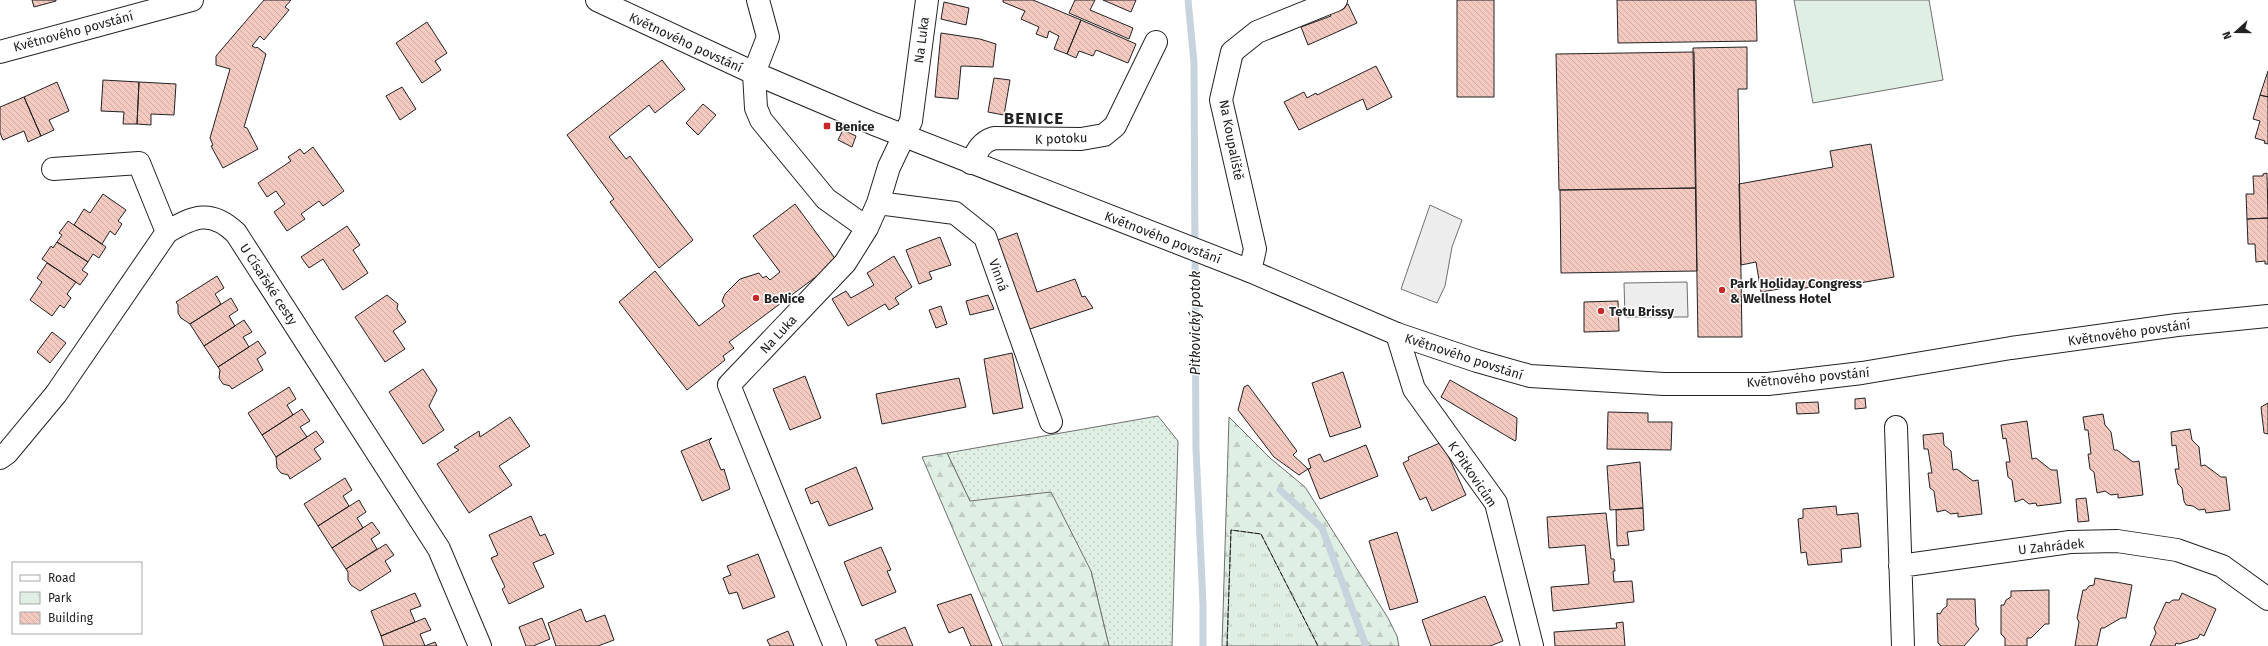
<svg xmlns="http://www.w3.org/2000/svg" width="2268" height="646" font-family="'Fira Sans',sans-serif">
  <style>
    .grass { fill: url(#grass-dots); stroke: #6f6f6f }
    .forest { fill: url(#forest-firs); stroke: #6f6f6f }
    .park { fill: url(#park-tufts); stroke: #6f6f6f }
    .pitch { fill: #e0efe3; stroke: #6f6f6f }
    .parking { fill: #ededed; stroke: #6f6f6f }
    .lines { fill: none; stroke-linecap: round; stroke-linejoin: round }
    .stream { stroke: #c7d3dd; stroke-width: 7 }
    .building { fill: url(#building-back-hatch); stroke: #222 }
    .street-casing { stroke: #222; stroke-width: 24 }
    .secondary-casing { stroke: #222; stroke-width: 24 }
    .street { stroke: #fff; stroke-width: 22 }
    .secondary { stroke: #fff; stroke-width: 22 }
    .fence { stroke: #222; stroke-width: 1; stroke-dasharray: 5 2; stroke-linecap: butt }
    .poi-dot { fill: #c62828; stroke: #fff; stroke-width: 1.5 }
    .labels { text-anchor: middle; stroke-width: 3; stroke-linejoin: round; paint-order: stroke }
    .street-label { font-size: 13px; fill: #222; stroke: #fff }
    .poi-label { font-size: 13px; font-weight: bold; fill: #222; stroke: #fff; text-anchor: start }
    .water-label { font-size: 14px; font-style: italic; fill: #222; stroke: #fff }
    .district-label { font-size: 17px; font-weight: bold; letter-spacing: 1px; fill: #222; stroke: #fff }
  </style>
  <defs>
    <pattern id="grass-dots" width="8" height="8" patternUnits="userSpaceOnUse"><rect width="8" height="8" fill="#e0efe3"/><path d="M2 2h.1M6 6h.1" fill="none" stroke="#c0cdc2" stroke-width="1.8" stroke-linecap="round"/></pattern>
    <pattern id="forest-firs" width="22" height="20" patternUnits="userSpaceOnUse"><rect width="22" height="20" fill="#e0efe3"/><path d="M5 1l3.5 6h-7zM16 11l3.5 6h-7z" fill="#c0cdc2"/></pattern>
    <pattern id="park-tufts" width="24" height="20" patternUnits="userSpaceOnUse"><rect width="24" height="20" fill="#e0efe3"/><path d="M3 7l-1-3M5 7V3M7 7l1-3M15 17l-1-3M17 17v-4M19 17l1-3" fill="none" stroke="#c0cdc2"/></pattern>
    <pattern id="building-back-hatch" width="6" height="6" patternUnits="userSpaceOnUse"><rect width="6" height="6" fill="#f3c9c0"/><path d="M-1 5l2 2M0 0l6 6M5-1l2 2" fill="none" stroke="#d0aca5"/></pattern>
  </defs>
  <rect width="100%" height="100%" fill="#fff"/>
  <path class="grass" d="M1158,416L1178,441L1172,646H1109L1091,571L970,501L947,453Z"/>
  <path class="forest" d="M1229,417L1270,458L1305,487L1388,618L1397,636L1399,646H1222Z
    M947,453L970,501L1051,492L1091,571L1109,646H1003L922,457Z"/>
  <path class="park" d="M1231,530L1261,534L1318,646H1227Z"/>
  <path class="pitch" d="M1794,0H1929L1943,80L1813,103Z"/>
  <path class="parking" d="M1430,205L1462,220L1452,247L1445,286L1437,303L1401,289Z
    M1687,282L1688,317H1625L1624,283Z"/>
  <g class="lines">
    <path class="stream" d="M1188,0L1194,63L1196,449L1203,605V646
      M1280,490L1322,528L1366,646"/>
  </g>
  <path class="building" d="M32,0H56V1L34,7Z
    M264,0H291L285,7L289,10L264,40L260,36L252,46L256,48L257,47L266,54L244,127L247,128L258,149L223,168L211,146L213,145L210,138L230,69L216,65V56Z
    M1003,0H1033L1081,20L1067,54L1054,49L1059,36L1049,31L1047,38L1036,34L1039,27L1021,19L1025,11L1003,2Z
    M1075,0H1095L1090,10L1133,28L1129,39L1069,13Z
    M1103,0H1136L1131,12Z
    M1457,0H1494V97H1457Z
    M1617,0H1756L1757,41L1618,43Z
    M944,2L969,8L966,25L941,19Z
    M1348,4L1357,23L1308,45L1301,27L1331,16L1329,12Z
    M1081,20L1136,44L1128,63L1096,50L1093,56L1079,51L1076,58L1067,54Z
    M427,22L447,53L435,61L441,70L422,83L396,43Z
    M941,33L980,39L996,44L993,67L961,66L958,99L935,97Z
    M1747,47V89H1738L1742,337H1698L1693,48Z
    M1694,52L1696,188L1559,190L1556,54Z
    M662,60L685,89L655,113L649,105L609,137L626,159L630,156L693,240L659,268L610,202L614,199L567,135Z
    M1376,66L1392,97L1367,110L1363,99L1299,130L1284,102L1304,92L1307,98L1316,93L1317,95Z
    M2268,71V97L2260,95Z
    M994,78L1010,80L1004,115L988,112Z
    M103,80L139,82L137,124H123L124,112L101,111Z
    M57,82L69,111L49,120L54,130L41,136L24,97Z
    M139,82L176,84L174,115L151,114V125L137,124Z
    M402,87L416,109L400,120L386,96Z
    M2260,95L2268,97V144L2264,143L2265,141L2255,138L2260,121L2253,119Z
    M24,97L41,136L28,142L24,131L3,140L0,133V107Z
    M703,104L716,115L698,135L686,123Z
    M843,130L856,136L852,147L838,140Z
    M1871,144L1894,277L1854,284L1853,280L1799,289L1798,286L1761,292L1756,262L1741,265L1739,184L1833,167L1830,151Z
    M313,147L344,191L323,206L319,201L301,214L305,219L287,231L274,212L285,204L276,191L267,197L258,183L291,161L288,157L300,149L304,154Z
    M2267,173L2268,218L2247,219L2246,194H2254L2253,176H2263V174Z
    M1696,188L1697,271L1561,273L1560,190Z
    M103,194L126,210L118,221L122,224L115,235L110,231L102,244L74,225L84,209L90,213Z
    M795,204L837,261L729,342L734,348L723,356L725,360L687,390L619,302L655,271L699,326L725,306L722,301L725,294L740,279L759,273L763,278L766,276L770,280L780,272L753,236Z
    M2268,218V264H2265V261L2256,262L2255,244H2248L2247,219Z
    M68,221L106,247L99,258L93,254L88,262L57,242L62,235L59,233Z
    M347,226L360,245L353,250L368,273L343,290L323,259L309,268L301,257Z
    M1017,233L1037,292L1075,279L1082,297L1085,296L1093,308L1027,330L995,241Z
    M940,237L951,265L929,272L932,279L919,284L906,250Z
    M57,242L88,262L82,270L88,274L80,285L42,259L51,246L53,248Z
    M894,256L912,287L895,298L899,304L889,310L885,304L848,326L832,299L846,291L851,298L874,285L867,273Z
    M47,263L76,282L67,294L71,298L64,308L60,305L52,316L30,300L42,282L37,278Z
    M217,276L224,288L215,294L221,304L190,324L181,318L178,313V305L176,302Z
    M387,295L398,304L397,309L406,322L393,331L405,349L385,362L355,317Z
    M988,295L994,309L970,315L966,301Z
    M231,298L238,310L229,316L235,326L204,346L190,324Z
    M1618,301L1619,331L1584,332V302Z
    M941,306L947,324L936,328L929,310Z
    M244,320L252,332L243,337L249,347L218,367L204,346Z
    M52,332L66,343L50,363L37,352Z
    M258,341L266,353L257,359L263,370L232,389L230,386L223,384L219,378L220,370L218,367Z
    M1012,353L1023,408L993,414L984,359Z
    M423,369L437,390L429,406L444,430L423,444L389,392Z
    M1343,372L1361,427L1330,437L1312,383Z
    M805,376L821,418L790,430L773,389Z
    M959,378L966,407L882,424L876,394Z
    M1450,380L1517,418L1516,440L1515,441L1441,397Z
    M1248,385L1297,451L1293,455L1308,469L1299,475L1274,457L1238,410L1244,387Z
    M289,387L296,399L287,405L293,415L262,435L248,413Z
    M1865,398L1866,408L1855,409V399Z
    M1818,402L1819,413L1797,414L1796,403Z
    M2268,403V434L2264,433L2261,407Z
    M302,409L310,421L300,427L307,437L276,457L262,435Z
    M1608,412L1648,413V422H1672L1671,450L1607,449Z
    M2103,414L2105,425L2111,432L2114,450H2117L2133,462L2139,461L2143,495L2118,498V494L2111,495L2105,491L2097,493L2094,472L2090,469L2088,454H2091L2088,430H2085L2083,417Z
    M510,417L530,446L499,466L512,485L469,513L437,464L459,450L454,447L479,431L480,437Z
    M2027,421L2032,459L2036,458L2051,470H2057L2061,503L2037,506L2036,503L2029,504L2023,499L2015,502L2012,480L2008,477L2006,462H2010L2006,438L2003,439L2001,425Z
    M2190,429L2192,440L2199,447L2201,466L2205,465L2221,477H2226L2230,510L2206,513L2205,509L2199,510L2193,506L2186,505L2184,501L2182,488L2178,484L2175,469H2179L2176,445L2172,446L2171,432Z
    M316,431L324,442L314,449L321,459L290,479L288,475L281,473L277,468L276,457Z
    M1943,433L1944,445L1951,451L1953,470L1957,469L1973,481L1978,480L1982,514L1958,517V513L1951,514L1945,510L1937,512L1934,491L1930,488L1928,473H1932L1928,449H1924L1923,435Z
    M712,438L709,441L721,470L724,469L730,489L702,501L681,451Z
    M1442,442L1466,495L1432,511L1426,497L1420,500L1403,463L1409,460L1408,457Z
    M1366,445L1378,476L1320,499L1308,469L1311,468L1308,459L1320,454L1324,462Z
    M1640,462L1643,508L1610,510L1607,466Z
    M856,467L873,509L829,526L818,501L811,504L805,489Z
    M345,478L352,490L343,496L349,506L318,526L304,504Z
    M2086,498L2089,521L2078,522L2076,499Z
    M359,500L366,512L357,518L363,528L332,548L318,526Z
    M1836,506L1837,515L1858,513L1861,547L1841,549L1842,562L1808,565L1806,552L1801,553L1798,519L1803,518V509Z
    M1643,508L1644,530L1627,532L1629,545L1617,546L1616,510Z
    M1606,513L1611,559H1614L1615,571H1613L1614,582L1632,581L1634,602L1553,611L1551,587L1589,584L1585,545L1549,548L1547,517Z
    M531,516L540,536L545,534L554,554L533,563L544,587L509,604L502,589L505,587L491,558L498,555L489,535Z
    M372,522L380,533L371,539L377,549L346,569L332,548Z
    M1397,532L1418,602L1390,610L1369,541Z
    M386,544L394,555L385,561L391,571L360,591L351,585L348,580V572L346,569Z
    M881,547L891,570L887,571L896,592L862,606L844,562Z
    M758,554L775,597L743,609L737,592L729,594L723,578L731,575L727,566Z
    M2095,578L2132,585L2126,618H2121L2104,628H2101L2097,646H2075L2079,622L2077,618L2083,590H2086L2089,586L2094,585Z
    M2049,590V624H2045L2031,638H2027V646H2005V638L2001,634V605H2004L2006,600L2011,597V591Z
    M415,593L421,606L410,610L415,622L381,636L371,611Z
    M2182,593L2216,609L2204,636L2200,634L2198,638L2179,644L2176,643L2175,646H2150L2156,633L2154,628L2166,602L2169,603L2173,600H2179Z
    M971,594L992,646H971L963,627L949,633L937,605Z
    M1485,596L1503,641L1490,646H1431L1422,620Z
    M1947,599H1975L1976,625L1979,629L1964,646H1941L1938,643L1937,613L1940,614L1943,609L1947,606Z
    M581,609L586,622L605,615L614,640L598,646H556L548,623Z
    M425,618L431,630L420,634L425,646H384L381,636Z
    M542,618L550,639L533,646H526L519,627Z
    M1623,622L1625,646H1555L1554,632L1617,628L1616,623Z
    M905,627L913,646H878L875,640Z
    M788,631L794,646H770L767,640Z
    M435,642L437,646H424H425Z"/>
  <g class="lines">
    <defs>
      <path id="street" d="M758,0L768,37L754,73L756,108L761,120L826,199L867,228
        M971,163C977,151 981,142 994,138L1081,139L1104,135L1115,126L1156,42
        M53,169L139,163L167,232
        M878,203L955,213L985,237L1051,422
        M1250,271L1255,249L1221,100L1232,52L1257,32L1336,0
        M1397,334L1414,389L1496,503L1532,646
        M1896,427L1903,646
        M0,458L7,453L56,394L167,232C194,216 211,209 236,233L439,549L480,646
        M1900,566L2070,542L2117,541L2177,550L2222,566L2268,599
        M835,646L729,385L845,263L867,228L878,203L889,167L911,121L927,0"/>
      <path id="secondary" d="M597,0L754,73L874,124L1250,271L1397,334L1477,361L1530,376L1664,384H1768L1862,373L2011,348L2177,325L2268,316
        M0,52L192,0"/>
    </defs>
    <use href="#street" class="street-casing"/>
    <use href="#secondary" class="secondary-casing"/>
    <use href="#street" class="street"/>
    <use href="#secondary" class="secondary"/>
    <path class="fence" d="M1227,646L1231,530L1261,534L1318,646"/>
  </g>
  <g class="poi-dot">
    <rect x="823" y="122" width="8" height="8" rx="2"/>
    <circle cx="1722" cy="290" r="4"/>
    <circle cx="756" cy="298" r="4"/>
    <circle cx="1601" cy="311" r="4"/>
  </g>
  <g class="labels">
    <g class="street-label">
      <text transform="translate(73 31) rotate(-15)" y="5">Květnového povstání</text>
      <text transform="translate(921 40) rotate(-83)" y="5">Na Luka</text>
      <text transform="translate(686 42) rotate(25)" y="5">Květnového povstání</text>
      <text transform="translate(1061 138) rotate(-2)" y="5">K potoku</text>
      <text transform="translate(1232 140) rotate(79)" y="5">Na Koupaliště</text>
      <text transform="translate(1163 237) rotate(21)" y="5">Květnového povstání</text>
      <text transform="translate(999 275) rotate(70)" y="5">Vinná</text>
      <text transform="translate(269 284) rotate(57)" y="5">U Císařské cesty</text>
      <text transform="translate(2129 332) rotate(-8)" y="5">Květnového povstání</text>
      <text transform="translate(778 334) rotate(-47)" y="5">Na Luka</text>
      <text transform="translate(1464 356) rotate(18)" y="5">Květnového povstání</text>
      <text transform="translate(1808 377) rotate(-5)" y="5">Květnového povstání</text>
      <text transform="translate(1473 474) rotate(56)" y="5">K Pitkovicům</text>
      <text transform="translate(2051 546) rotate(-6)" y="5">U Zahrádek</text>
    </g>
    <g class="poi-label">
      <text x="835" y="131">Benice</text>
      <text x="1730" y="288">Park Holiday Congress<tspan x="1730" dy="15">&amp; Wellness Hotel</tspan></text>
      <text x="764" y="303">BeNice</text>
      <text x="1609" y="316">Tetu Brissy</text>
    </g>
    <g class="water-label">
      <text transform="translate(1195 323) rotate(-90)" y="5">Pitkovický potok</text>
    </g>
    <g class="district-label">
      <text x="1034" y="124">BENICE</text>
    </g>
  </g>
  <rect x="12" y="562" width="130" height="72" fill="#ffffff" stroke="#a7a7a7"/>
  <rect x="20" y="575" width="20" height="6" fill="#ffffff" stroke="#a7a7a7"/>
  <text x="48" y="582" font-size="12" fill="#222222">Road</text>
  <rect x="20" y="592" width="20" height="12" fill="url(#park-tufts)" stroke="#a7a7a7"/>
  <text x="48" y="602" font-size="12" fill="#222222">Park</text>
  <rect x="20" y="612" width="20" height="12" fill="url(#building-back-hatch)" stroke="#a7a7a7"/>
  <text x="48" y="622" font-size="12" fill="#222222">Building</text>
  <g transform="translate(2236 32) rotate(249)" stroke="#ffffff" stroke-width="3" paint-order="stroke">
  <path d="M0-3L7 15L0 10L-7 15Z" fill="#222222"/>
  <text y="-6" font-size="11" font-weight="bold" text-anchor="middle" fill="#222222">N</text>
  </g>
</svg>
